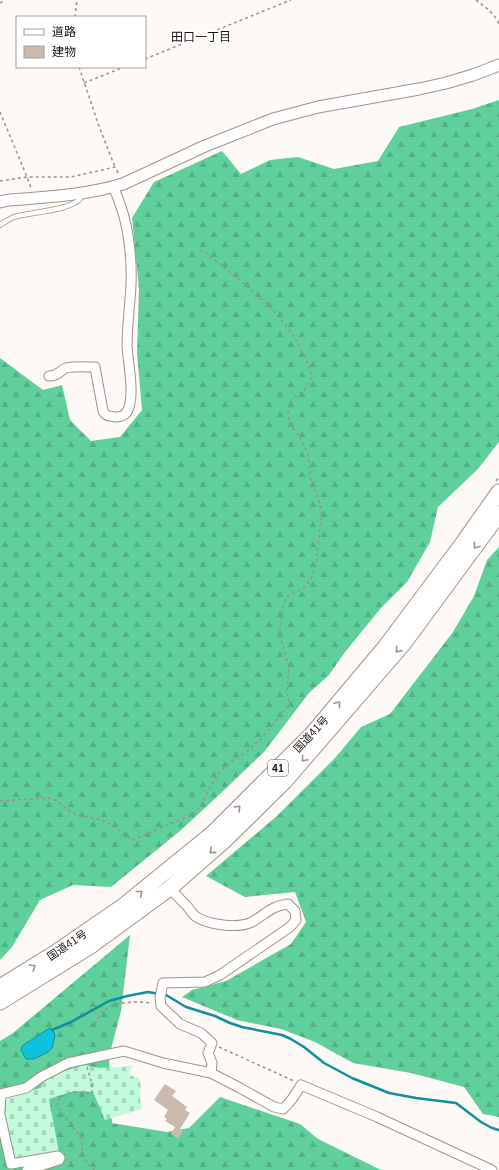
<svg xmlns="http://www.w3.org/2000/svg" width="499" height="1170" font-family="Georgia,'Noto Sans JP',serif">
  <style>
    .forest { fill: url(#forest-firs) }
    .cemetery { fill: url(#cemetery-stones) }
    .water { fill: #0fc2db; stroke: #128e9e }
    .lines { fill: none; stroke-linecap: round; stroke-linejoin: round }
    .stream { stroke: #128e9e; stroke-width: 2.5 }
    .building { fill: #cbb9ad }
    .service-casing { stroke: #a29186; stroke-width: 6 }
    .minor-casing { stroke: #a29186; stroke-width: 11 }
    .tertiary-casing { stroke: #a29186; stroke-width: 13 }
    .trunk-casing { stroke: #a29186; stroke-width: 17 }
    .path { stroke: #97928f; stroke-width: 1.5; stroke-dasharray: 3 3; stroke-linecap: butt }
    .service { stroke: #fff; stroke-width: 4.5 }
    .minor { stroke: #fff; stroke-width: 9 }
    .tertiary { stroke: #fff; stroke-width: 11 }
    .trunk { stroke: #fff; stroke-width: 15 }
    .oneway { stroke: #989593 }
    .labels { text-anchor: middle; stroke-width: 4; stroke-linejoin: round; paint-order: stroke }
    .shield { fill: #fff; stroke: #5f5a58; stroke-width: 1 }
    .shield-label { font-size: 10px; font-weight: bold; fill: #1a1410 }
    .street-label { font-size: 11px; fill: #1a1410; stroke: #fff }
    .neighbourhood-label { font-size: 12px; fill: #1a1410; stroke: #fff }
  </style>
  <defs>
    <pattern id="forest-firs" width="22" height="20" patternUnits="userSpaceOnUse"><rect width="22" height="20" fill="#5fcf9b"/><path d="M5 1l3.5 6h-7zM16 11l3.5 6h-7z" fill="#52b184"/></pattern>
    <pattern id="cemetery-stones" width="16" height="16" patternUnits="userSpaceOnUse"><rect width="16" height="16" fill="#c0fbdb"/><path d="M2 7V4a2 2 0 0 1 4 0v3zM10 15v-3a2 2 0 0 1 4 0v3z" fill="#a4d6bb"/></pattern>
  </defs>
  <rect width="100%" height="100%" fill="#fdf9f7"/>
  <path class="forest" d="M499,100V442L478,469L438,507L430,542L407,582L381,608L345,652L329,675L309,693L264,752L220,794L180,831L111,887L73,885L40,900L12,947L0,960V358L43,390L62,385L70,420L91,441L120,437L142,410L137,353L139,289L132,218L154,182L222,151L241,174L270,160L298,157L334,169L378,161L399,127L472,109Z
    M499,547V1117L483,1114L464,1087L411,1073L353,1063L315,1042L281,1029L237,1020L182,997L192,990L226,981L291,944L306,922L295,892L245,897L206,876L277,816L335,758L361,727L390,714L453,632L474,596L487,560Z
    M130,935L121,1011L109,1057L112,1123L167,1132L189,1128L220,1097L300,1124L318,1139L381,1170H0V1041L13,1033Z"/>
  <path class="cemetery" d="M84,1065L100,1068L122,1067L132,1065L129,1075L139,1078L141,1087L140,1099L142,1109L105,1120L93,1092L74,1091L49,1099L59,1152L15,1160L7,1122L3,1115L6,1110L4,1099L6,1096L41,1088C41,1085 43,1082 45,1080C51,1074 76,1068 84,1065Z"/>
  <path class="water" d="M50,1028L54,1032L55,1036L52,1048L48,1052L34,1059H26L21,1050L22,1046L48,1029Z"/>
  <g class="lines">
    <path class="stream" d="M52,1030L71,1022L109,1001L127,996L148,992L166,995L186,1007L215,1016L230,1023L242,1027L282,1035L291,1039L304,1047L324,1063L352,1078L389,1093L416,1098L456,1103L481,1122L492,1128L499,1130"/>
  </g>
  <path class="building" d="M165,1084L176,1091L172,1096L187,1107L185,1110L190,1113L180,1129L183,1131L178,1139L171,1134L175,1127L165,1121L167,1119L164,1117L168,1110L154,1100Z"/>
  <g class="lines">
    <defs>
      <path id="service" d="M0,225C5,222 9,219 14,217C31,212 68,211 80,199L79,194"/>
      <path id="minor" d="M49,376C59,376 59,371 66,368C76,366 86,367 95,367L103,411C105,414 106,416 110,416C117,418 125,417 128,410C135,393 128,364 127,346C127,326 130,305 131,285C132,261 129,229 121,207C119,200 116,193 113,187
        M170,888C175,894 181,900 187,906C189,909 192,913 195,916C208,925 238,929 252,922C266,914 271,906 288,904L295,911L296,920L290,927L220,975L205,982L163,983L160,998L161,1006L180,1024L201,1033L212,1043L208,1053L212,1063L211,1073
        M0,1112L1,1094L26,1088L41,1077L68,1063L124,1051L163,1063L211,1073L240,1088L274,1107L283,1109C291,1102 296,1094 301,1085L377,1117L492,1170
        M0,1115L11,1164L58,1156L60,1158L59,1160L27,1170"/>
      <path id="tertiary" d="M0,202L9,200C48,197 86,195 123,184L205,146L273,119L318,107L419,89L446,83L473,75L499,65"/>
      <path id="trunk" d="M0,987L55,953L122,907L213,833L313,733L386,646L463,543L499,492
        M0,1002L92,945L170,888L226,839L284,782L404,643L499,514"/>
    </defs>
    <use href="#service" class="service-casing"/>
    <use href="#minor" class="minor-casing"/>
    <use href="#tertiary" class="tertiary-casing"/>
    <use href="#trunk" class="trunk-casing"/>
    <path class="path" d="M476,0C485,7 495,14 499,24
      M0,3L5,0
      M75,17L77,0
      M145,59L291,0
      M79,67L100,129L115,167
      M84,83L124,67
      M0,112L27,177L31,188
      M0,181L27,177H71L115,167L119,175
      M496,481L499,477
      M0,801L47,798C59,799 62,806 71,812C79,817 89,817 98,819C111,823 122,832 132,840L196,813L218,774L229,763L246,752L261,739L287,707L289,702L287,692L289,666L280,636V629L283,607L287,597L306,586L312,577L316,562L322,512L318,498L311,482L308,454L300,438L290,423L288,412L292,400L305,389L312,377L311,370L294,336L272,309L260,297L204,251L200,250
      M95,1024C97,1020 99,1016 101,1013C113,1001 137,1001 152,1003
      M219,1047L294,1081
      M87,1067L92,1084V1093L74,1092L60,1097L57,1106L74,1129L81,1136L83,1156L84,1159L94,1170"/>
    <use href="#service" class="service"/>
    <use href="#minor" class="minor"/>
    <use href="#tertiary" class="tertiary"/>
    <use href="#trunk" class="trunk"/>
  </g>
  <defs><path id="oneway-chevron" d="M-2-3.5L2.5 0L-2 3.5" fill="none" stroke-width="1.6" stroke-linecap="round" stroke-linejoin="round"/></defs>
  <g class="oneway">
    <use href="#oneway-chevron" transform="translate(476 546) rotate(126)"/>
    <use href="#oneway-chevron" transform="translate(398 650) rotate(131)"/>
    <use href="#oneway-chevron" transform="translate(338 704) rotate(-50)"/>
    <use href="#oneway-chevron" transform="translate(304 759) rotate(131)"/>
    <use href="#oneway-chevron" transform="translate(238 808) rotate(-45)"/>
    <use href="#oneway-chevron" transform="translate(212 851) rotate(139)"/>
    <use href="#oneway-chevron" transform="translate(140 893) rotate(-39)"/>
    <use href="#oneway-chevron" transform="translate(33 967) rotate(-31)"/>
  </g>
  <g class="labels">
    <rect class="shield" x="268" y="760" width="20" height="16" rx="3"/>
    <g class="shield-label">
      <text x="278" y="772">41</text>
    </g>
    <g class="street-label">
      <text transform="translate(311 734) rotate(-47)" y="4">国道41号</text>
      <text transform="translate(67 945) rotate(-34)" y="4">国道41号</text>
    </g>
    <g class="neighbourhood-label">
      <text x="201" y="41">田口一丁目</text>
    </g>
  </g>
  <rect x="16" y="16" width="130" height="52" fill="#ffffff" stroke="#a3a19f"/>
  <rect x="24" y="29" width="20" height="6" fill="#ffffff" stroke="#a3a19f"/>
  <text x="52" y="36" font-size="12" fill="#1a1410">道路</text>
  <rect x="24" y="46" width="20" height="12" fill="#cbb9ad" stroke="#a3a19f"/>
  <text x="52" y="56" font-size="12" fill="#1a1410">建物</text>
</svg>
